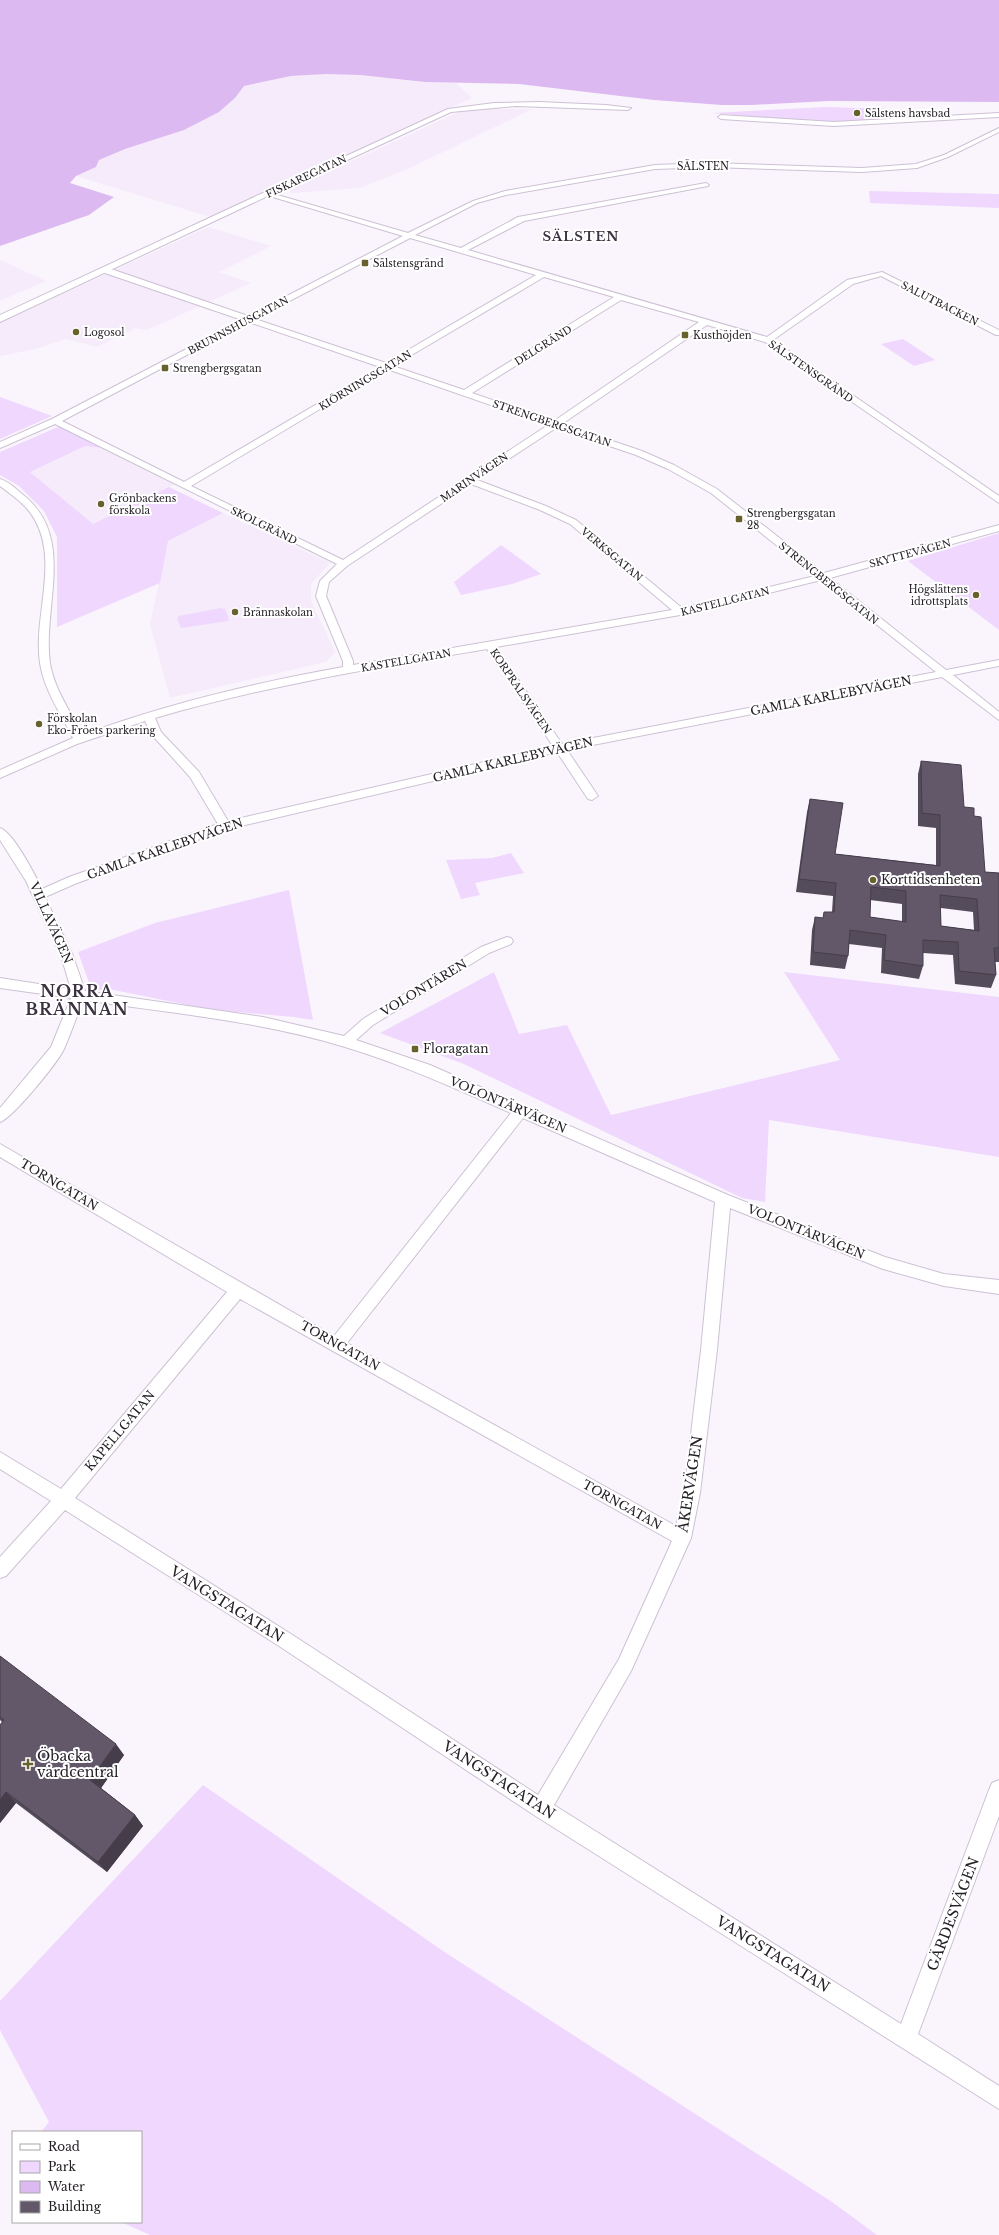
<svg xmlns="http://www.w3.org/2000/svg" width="999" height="2235" font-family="'Libre Baskerville',serif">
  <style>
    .built { fill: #f5ebfb }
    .green { fill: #efd7fd }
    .water { fill: #ddb9f1 }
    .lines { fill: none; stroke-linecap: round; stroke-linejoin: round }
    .minor-casing { stroke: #cdc1d4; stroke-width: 2 }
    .tertiary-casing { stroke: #cdc1d4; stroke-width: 2 }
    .minor { fill: #fff; fill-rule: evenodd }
    .tertiary { fill: #fff; fill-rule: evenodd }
    .wall { fill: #544c5a; fill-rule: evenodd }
    .shaded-wall { fill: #453e4a }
    .building { fill: #625869; stroke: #453e4a; fill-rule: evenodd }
    .poi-dot { fill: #67612e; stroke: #fff; stroke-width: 1.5 }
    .labels { text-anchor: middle; stroke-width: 4; stroke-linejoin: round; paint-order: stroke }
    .far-poi-label { font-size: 10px; fill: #252027; stroke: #fff; text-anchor: start }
    .far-street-label { font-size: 10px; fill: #252027; stroke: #fff }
    .street-label { font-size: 12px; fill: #252027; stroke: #fff }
    .poi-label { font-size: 12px; fill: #252027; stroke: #fff; text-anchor: start }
    .far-district-label { font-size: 13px; font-weight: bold; letter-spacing: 1px; fill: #3b3141; stroke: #fff }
    .near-street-label { font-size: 14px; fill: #252027; stroke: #fff }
    .near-poi-label { font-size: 14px; fill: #252027; stroke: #fff; text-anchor: start }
    .district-label { font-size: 16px; font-weight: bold; letter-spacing: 1px; fill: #3b3141; stroke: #fff }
  </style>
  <rect width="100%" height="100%" fill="#faf5fd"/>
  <path class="built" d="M326,74L360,75L425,82L456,83L472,98L210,217L76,176L96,167L99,160L125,149L184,130L219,112L235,98L244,86L291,76Z
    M465,109H532L410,168L360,188L291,193L289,190Z
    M208,227L271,246L219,272L251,283L147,330L135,328L97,347L66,339L36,349L0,356V323Z
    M0,260L46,281L0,301Z
    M85,446L101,448L175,484L93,525L29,472Z
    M223,513L330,563L311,584V601L335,652L326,662L170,698L150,624L168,541Z"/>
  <path class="green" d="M826,107L930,110L933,113L924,112L917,116L857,121H805L712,113Z
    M869,191L999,194V208L870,203Z
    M903,339L935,360L914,366L881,344Z
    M0,397L52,416L0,439Z
    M58,427H63L101,448L85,446L30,472L93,524L169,487L223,513L168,541L160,583L57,627V537L44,511L19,486L0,475V452Z
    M999,533V630L908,561Z
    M501,545L541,574L512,584L461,595L454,582Z
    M221,608L225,609L229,619L228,621L181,628L177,618L179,616Z
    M511,853L524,873L475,883L480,895L461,899L446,860L492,858Z
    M289,890L313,1020L294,1017L212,1010L109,989L92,991L78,952L155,923Z
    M494,972L519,1034L567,1025L611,1115L840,1060L784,972L999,997V1157L769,1120L765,1202L742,1198L464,1064L380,1033Z
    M203,1785L446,1953L832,2202L877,2235H150L121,2222H141V2132H41L49,2122L0,2030V2001Z"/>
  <path class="water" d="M0,0H999V102L828,101L752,105H722L654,100L519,84L425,82L360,75L326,74L291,76L244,86L235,98L219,112L184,130L125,149L99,160L96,167L76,176L70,183L114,197L89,215L0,246Z"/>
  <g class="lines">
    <defs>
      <path id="minor" d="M539,102L606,105L631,108L628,110L516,106L451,112L274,194L408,233L473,201L505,191L655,165L712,163L862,168L916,164L944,155L999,128V132L948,157L917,168L862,172L712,167L655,169L506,195L477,203L415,235L461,248L518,217L706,183L709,185L708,186L524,221L468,250L767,337L847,280L882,272L999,330V335H996L881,276L853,284L773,340L999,496V503L765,342L707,325L562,424L642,451L674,465L717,489L824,573L999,525V531L830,578L946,670L999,660V666L953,675L999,712V720L942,677L567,750L598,796L592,800L588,799L557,752L228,829L77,883L45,897L73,956L85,991L263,1017L344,1036L363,1019L481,947L507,937L511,938L513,941L511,944L489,953L373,1025L356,1040L430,1065L728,1195L885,1257L944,1274L999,1280V1294L944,1286L883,1269L730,1208L717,1350L700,1493L691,1538L631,1671L554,1805L901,2024L989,1790L992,1783L999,1780V1816L918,2034L999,2086V2109L534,1815L279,1646L65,1510L6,1576L0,1578V1557L51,1501L0,1469V1452L61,1489L227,1292L0,1157V1144L334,1336L511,1113C456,1089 402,1064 345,1047C261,1021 170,1013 83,1000C77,1016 71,1033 64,1049C58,1062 13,1118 0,1122V1108L51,1047L71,998L0,988V978L71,989L61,956L26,881L0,840V828C13,832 35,875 42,889L69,877L218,824L190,777L152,735L145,721L77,744L0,778V770L73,738C61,714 44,690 40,663C33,617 59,563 35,520C27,505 13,496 0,486V479C8,481 16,489 22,494C77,536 42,607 50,663C54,689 71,712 82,735C167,704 254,683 343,667V661L316,596L320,581L337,564L55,424L0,448V442L52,419L242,320L102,272V268H108L248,316L403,236L266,195V193L448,109L494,103ZM410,238L536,275L386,363L255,319ZM544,277L614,297L464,390L393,366ZM621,300L699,322L554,421L472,393ZM249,322L380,367L184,482L62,421ZM387,369L548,425L343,560L191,486ZM556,428L636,455L668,469L711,493L815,576L682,608L576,520L546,506L477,480ZM471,484L540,510L570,524L672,610L353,665V661L326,596L329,582L347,566ZM821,580L936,672L562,744L496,647L680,615ZM487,649L553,746L228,821L199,772L161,732L155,718C264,686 375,668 487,649ZM523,1118L715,1202L701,1350L684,1493L676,1526L347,1343ZM240,1299L672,1541L619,1659L538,1795L291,1634L75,1498Z
        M999,113V117L834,126L721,119L718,117L721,115L834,122Z"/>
      <path id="tertiary" d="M265,192L272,194L0,322V315Z"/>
    </defs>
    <use href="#minor" class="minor-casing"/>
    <use href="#tertiary" class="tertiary-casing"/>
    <use href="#minor" class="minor"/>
    <use href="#tertiary" class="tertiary"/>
  </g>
  <path class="wall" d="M921,761L964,807L974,816L985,872L999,873V962H995L996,975L991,988L955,984L953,955L923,953V966L919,979L881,973L882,948L849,944L848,956L845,969L810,965L812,930L815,917L823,918L832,912L833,896L796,892L807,812L810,799L835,854L936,865V828L918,826V774ZM870,900L902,904V922L870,917ZM941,908L973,912L974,930L941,926Z
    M0,1656L124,1755L101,1788L135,1815L143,1826L107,1872L16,1803L0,1823V1725L2,1722L0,1720Z"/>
  <path class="shaded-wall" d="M116,1744L124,1755L99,1791L90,1780Z
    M6,1792L16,1803L0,1823V1800Z
    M135,1815L143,1826L107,1872L98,1862Z"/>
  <path class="building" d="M921,761L961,765L964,807L974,808V816L981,817L985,872L999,873V948H994L996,975L959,971L958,942L923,940V966L884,960L886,935L850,930L848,956L813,952L815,917L823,918L824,912H834L836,883L799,879L810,799L843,803L835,854L940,866V815L922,813ZM871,887L906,891V922L870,917ZM940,895L977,899L979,931L941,926Z
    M0,1656L116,1744L90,1780L135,1815L98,1862L6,1792L0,1800V1725L4,1720L0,1717Z"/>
  <g class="poi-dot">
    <circle cx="857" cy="113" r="4"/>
    <rect x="361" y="259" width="8" height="8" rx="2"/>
    <circle cx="76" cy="332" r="4"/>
    <rect x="681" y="331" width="8" height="8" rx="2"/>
    <rect x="161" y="364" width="8" height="8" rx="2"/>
    <circle cx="101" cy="504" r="4"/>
    <rect x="735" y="515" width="8" height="8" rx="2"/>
    <circle cx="976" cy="595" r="4"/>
    <circle cx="235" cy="612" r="4"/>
    <circle cx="39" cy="724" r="4"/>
    <circle cx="873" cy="880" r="4"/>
    <rect x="411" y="1045" width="8" height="8" rx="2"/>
    <path d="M26 1758h4v4h4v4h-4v4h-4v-4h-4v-4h4z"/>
  </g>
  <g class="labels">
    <g class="far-poi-label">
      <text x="865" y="117">Sälstens havsbad</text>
      <text x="373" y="267">Sälstensgränd</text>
      <text x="84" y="336">Logosol</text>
      <text x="693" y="339">Kusthöjden</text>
      <text x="173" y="372">Strengbergsgatan</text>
      <text x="109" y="502">Grönbackens<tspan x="109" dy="12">förskola</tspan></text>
      <text x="747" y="517">Strengbergsgatan<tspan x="747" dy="12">28</tspan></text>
      <text x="968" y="593" text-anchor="end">Högslättens<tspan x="968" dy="12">idrottsplats</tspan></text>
      <text x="243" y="616">Brännaskolan</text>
      <text x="47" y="722">Förskolan<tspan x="47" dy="12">Eko-Fröets parkering</tspan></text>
    </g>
    <g class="far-street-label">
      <text x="703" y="170">SÄLSTEN</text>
      <text transform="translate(306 176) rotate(-25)" y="4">FISKAREGATAN</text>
      <text transform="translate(940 303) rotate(27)" y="4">SALUTBACKEN</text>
      <text transform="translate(238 325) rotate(-28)" y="4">BRUNNSHUSGATAN</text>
      <text transform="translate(543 345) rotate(-32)" y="4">DELGRÄND</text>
      <text transform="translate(811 371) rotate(35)" y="4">SÄLSTENSGRÄND</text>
      <text transform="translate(365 380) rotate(-31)" y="4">KIÖRNINGSGATAN</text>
      <text transform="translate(552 423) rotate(19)" y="4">STRENGBERGSGATAN</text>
      <text transform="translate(474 477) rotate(-34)" y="4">MARINVÄGEN</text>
      <text transform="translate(264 525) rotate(26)" y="4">SKOLGRÄND</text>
      <text transform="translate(910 553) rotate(-15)" y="4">SKYTTEVÄGEN</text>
      <text transform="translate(612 554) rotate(40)" y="4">VERKSGATAN</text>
      <text transform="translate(829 583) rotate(39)" y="4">STRENGBERGSGATAN</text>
      <text transform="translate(725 601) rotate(-14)" y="4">KASTELLGATAN</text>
      <text transform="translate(406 660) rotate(-10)" y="4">KASTELLGATAN</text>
      <text transform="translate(521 691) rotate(56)" y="4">KORPRALSVÄGEN</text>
    </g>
    <g class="street-label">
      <text transform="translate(831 696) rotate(-11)" y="4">GAMLA KARLEBYVÄGEN</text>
      <text transform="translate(513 760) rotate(-13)" y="4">GAMLA KARLEBYVÄGEN</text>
      <text transform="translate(165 849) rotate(-19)" y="4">GAMLA KARLEBYVÄGEN</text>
      <text transform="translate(51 923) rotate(66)" y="4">VILLAVÄGEN</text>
      <text transform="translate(424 988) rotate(-31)" y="4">VOLONTÄREN</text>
      <text transform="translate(508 1105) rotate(23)" y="4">VOLONTÄRVÄGEN</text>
      <text transform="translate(59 1185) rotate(31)" y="4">TORNGATAN</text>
      <text transform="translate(806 1232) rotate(22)" y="4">VOLONTÄRVÄGEN</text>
      <text transform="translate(340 1346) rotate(29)" y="4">TORNGATAN</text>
      <text transform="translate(120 1431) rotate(-50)" y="4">KAPELLGATAN</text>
      <text transform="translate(622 1505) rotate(29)" y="4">TORNGATAN</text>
    </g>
    <g class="poi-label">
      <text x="881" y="884">Korttidsenheten</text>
      <text x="423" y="1053">Floragatan</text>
    </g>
    <g class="far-district-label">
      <text x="581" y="241">SÄLSTEN</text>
    </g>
    <g class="near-street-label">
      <text transform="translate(690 1484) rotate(-81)" y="5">ÅKERVÄGEN</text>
      <text transform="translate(227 1604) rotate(32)" y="5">VANGSTAGATAN</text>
      <text transform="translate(499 1780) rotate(33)" y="5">VANGSTAGATAN</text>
      <text transform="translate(953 1914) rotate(-69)" y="5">GÄRDESVÄGEN</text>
      <text transform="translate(773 1954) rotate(32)" y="5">VANGSTAGATAN</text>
    </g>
    <g class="near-poi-label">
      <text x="37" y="1761">Öbacka<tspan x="37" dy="16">vårdcentral</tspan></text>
    </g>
    <g class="district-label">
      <text x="77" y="997">NORRA<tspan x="77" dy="18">BRÄNNAN</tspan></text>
    </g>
  </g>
  <rect x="12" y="2131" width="130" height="92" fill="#ffffff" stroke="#a8a6a9"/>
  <rect x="20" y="2144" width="20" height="6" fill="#ffffff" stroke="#a8a6a9"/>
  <text x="48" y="2151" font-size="12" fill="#252027">Road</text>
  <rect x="20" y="2161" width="20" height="12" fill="#efd7fd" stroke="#a8a6a9"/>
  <text x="48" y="2171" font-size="12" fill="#252027">Park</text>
  <rect x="20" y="2181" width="20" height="12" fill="#ddb9f1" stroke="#a8a6a9"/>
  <text x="48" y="2191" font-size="12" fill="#252027">Water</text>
  <rect x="20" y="2201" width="20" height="12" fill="#625869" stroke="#a8a6a9"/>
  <text x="48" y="2211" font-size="12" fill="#252027">Building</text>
</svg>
